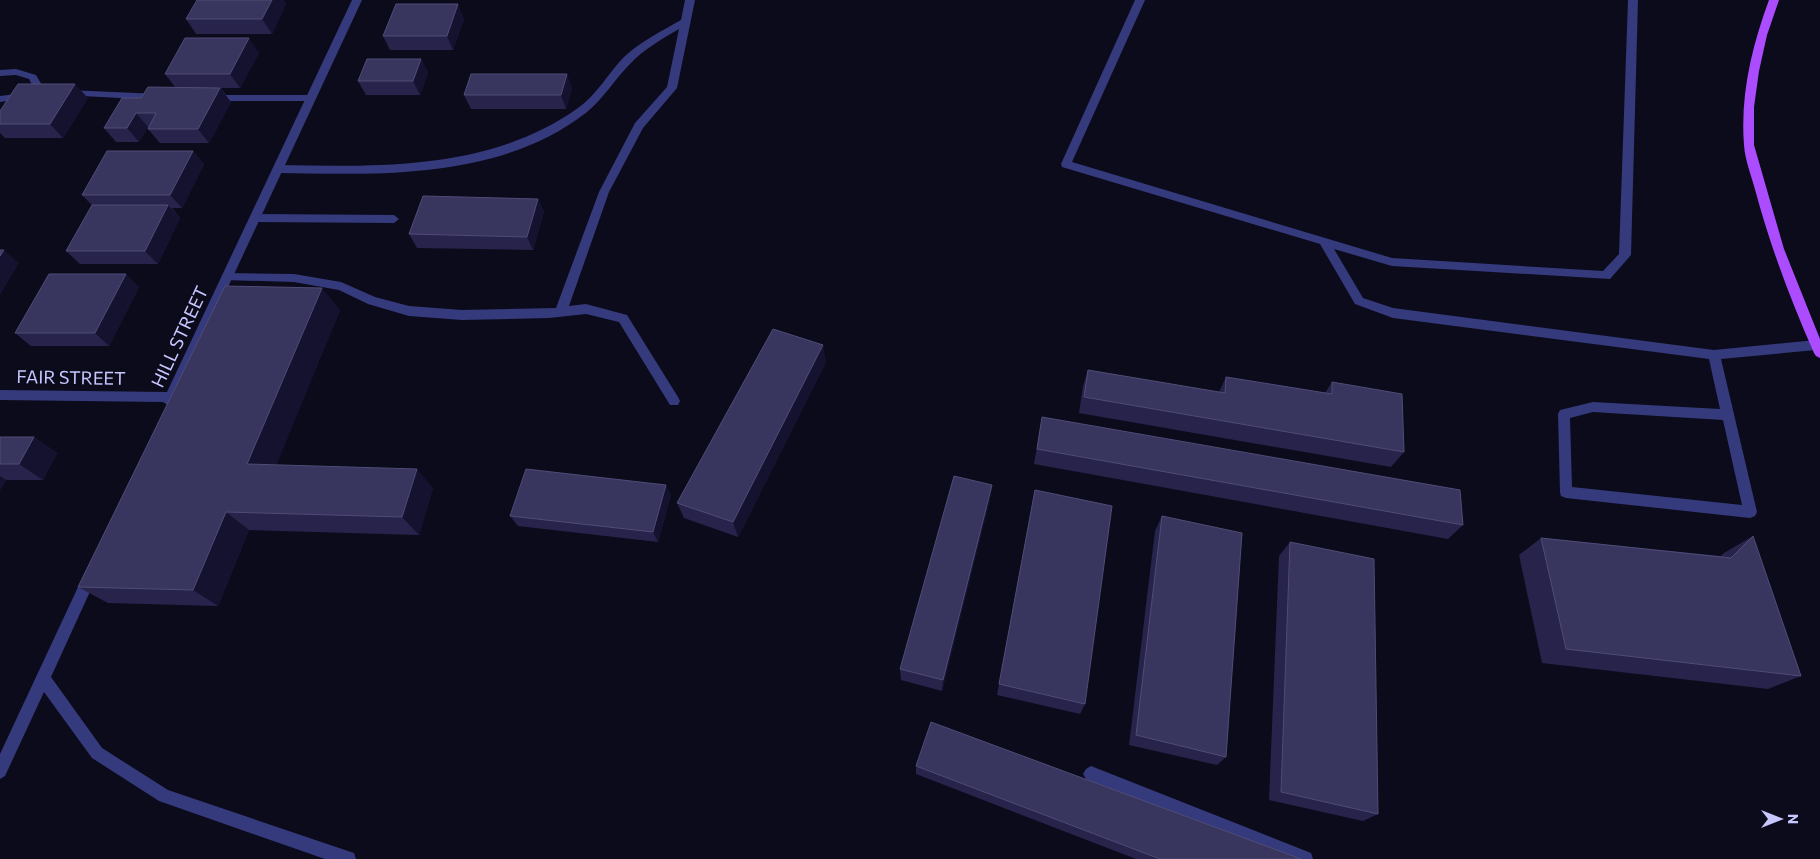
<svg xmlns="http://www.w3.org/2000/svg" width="1820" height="859" font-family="Commissioner,sans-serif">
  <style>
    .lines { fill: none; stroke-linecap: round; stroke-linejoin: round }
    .lane { fill: #353a7c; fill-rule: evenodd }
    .street { fill: #353a7c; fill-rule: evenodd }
    .primary { fill: #ab4dff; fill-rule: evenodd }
    .wall { fill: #27234b }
    .shaded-wall { fill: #151230 }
    .building { fill: #38355e; stroke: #4f4c77 }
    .labels { text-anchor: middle; stroke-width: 5; stroke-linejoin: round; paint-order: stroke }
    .street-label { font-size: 18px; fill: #c7c6ff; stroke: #0c0b1c }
  </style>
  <rect width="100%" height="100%" fill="#0c0b1c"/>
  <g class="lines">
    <path class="lane" d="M685,0H695L677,88L643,128L609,192L569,306L586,304L627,315L678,397L680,401L678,405H670L619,322L586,314L549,318L462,320L409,316L368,304L339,290L294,282L224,280L222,277L224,274L228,273L294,274L341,282L375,297L409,306L462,310L556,308L599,192L635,123L667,87L679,29C662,39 644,49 630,64C615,79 604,98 587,112C502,179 381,175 278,173L273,169L278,165C381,167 491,170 578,108C597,95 608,73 624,57C641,41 662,31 681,20Z
      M1135,0H1145L1072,162L1392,258L1603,271L1619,254L1628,0H1638L1631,255L1610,279L1392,266L1334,249L1363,298L1393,308L1714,350L1816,340L1820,342V348L1816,350L1721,359L1757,512L1755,516L1750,518L1566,498L1561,496L1560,492L1558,414L1560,410L1593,402L1720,409L1709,359L1393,318L1355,304L1320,244L1062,167L1061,164ZM1593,412L1723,420L1742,505L1572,487L1570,418Z
      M16,69L36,75L46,92L45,94H37L29,79L16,75L0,76V70Z
      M67,90L159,94L164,97L159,100L63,95L62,93Z
      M24,93L28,94V98L0,102V96Z
      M211,95H311L316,98L311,101H211L206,98Z
      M256,214L394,215L399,219L394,223L256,222L251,218Z
      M1091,766L1311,853L1313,859H1285L1086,779L1083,774L1086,769Z"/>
    <path class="street" d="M352,0H362L173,405L169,406L163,402L0,400V390L167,392Z
      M91,568L96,570L98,574L51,677L102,748L168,790L348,851L354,853L356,859H325L159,801L92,758L44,692L5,776L0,779V754L86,570Z"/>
    <path class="primary" d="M1769,0H1779L1767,35L1759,71L1754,107V145L1784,249L1820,339V358L1816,356L1814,353C1791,301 1771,248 1756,193C1752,177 1745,161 1744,145C1740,95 1752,46 1769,0Z"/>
  </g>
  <path class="wall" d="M286,4L272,34H196L186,19Z
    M464,19L453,50H390L383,36Z
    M259,53L240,88H221L231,102L209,143H160L148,129L149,127H148L139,142H116L104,128L141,98L175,87L165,74Z
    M421,59L428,73L420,95H366L358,81Z
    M572,88L566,109H471L464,95Z
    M88,98L63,138H5L0,133V111Z
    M193,151L204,164L182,208H172L180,218L158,264H80L66,251L92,205L82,195Z
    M538,199L544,212L533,250L417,248L409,234Z
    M139,287L109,346H31L15,333Z
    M340,310L276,465L433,488L419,535L249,530L218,606L108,603L78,587Z
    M826,362L738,537L684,518L677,503Z
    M1088,370L1219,392L1226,377L1325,393L1332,382L1404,452L1391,467L1079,413L1083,386Z
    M1042,417L1463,525L1448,539L1034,464Z
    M0,437H34L57,453L43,480H6L0,490Z
    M992,485L990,499L942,691L901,680L900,669Z
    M1035,490L1085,704L1080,714L997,695L1032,505Z
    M671,495L658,542L518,526L510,516Z
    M1162,516L1226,757L1217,765L1129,745L1155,531Z
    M1753,536L1801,676L1768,689L1542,663L1519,555L1541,538L1721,556L1724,553Z
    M1290,542L1378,814L1363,821L1269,800L1279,556Z
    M916,766L1301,859H1136L916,774Z"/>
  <path class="shaded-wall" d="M272,0H284L286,4L272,34L262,19Z
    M458,4L464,19L453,50L447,36Z
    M249,38L259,53L240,88L230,74Z
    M421,59L428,73L420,95L413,81Z
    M567,74L572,88L566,109L561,95Z
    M75,84L88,98L63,138L50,124Z
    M220,88L231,102L209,143L198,129Z
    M136,113L148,127L139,142L127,128Z
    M193,151L204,164L182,208L170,195Z
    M538,199L544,212L533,250L527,237Z
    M168,205L180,218L158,264L145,251Z
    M4,250L19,263L0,295V256Z
    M126,274L139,287L109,346L95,333Z
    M322,288L340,310L269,483L247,464Z
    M823,345L826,362L738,537L733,522Z
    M34,437L57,453L43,480L19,464Z
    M417,469L433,488L419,535L402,517Z
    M0,476L6,480L0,490Z
    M666,485L671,495L658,542L653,532Z
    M992,485L990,499L942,691L943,680Z
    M226,512L249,530L218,606L193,590Z"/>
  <path class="building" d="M197,0H272L262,19H186Z
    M396,4H458L447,36H383Z
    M185,38H249L230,74H165Z
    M367,59H421L413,81H358Z
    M471,74H567L561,95H464Z
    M18,84H75L50,124H0V111Z
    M148,87L220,88L198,129H148L156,113H136L127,128H104L122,98H141Z
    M107,151H193L170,195H82Z
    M423,196L538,199L527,237L409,234Z
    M92,205H168L145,251H66Z
    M0,250H4L0,256Z
    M49,274H126L95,333H15Z
    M225,286L322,288L247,464L417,469L402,517L226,512L193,590L78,587Z
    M773,329L823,345L733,522L677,503Z
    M1088,370L1225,393L1226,377L1332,394V382L1402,394L1404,452L1084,397Z
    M1042,417L1460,490L1463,525L1037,449Z
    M0,437H34L19,464H0Z
    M526,469L666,485L653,532L510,516Z
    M954,476L992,485L943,680L900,669Z
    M1035,490L1112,506L1085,704L999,684Z
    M1162,516L1242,533L1226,757L1136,735Z
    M1753,536L1801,676L1566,649L1541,538L1731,558Z
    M1290,542L1374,559L1378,814L1281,792Z
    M931,722L1301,859H1160L916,766Z"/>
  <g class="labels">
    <g class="street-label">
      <text transform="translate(180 337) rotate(-65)" y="6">HILL STREET</text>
      <text transform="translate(71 378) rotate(1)" y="6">FAIR STREET</text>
    </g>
  </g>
  <g transform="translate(1780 819) rotate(90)" stroke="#0c0b1c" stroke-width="4" paint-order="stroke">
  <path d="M0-4L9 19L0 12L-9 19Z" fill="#c7c6ff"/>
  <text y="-8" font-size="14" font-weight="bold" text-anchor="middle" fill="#c7c6ff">N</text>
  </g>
</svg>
